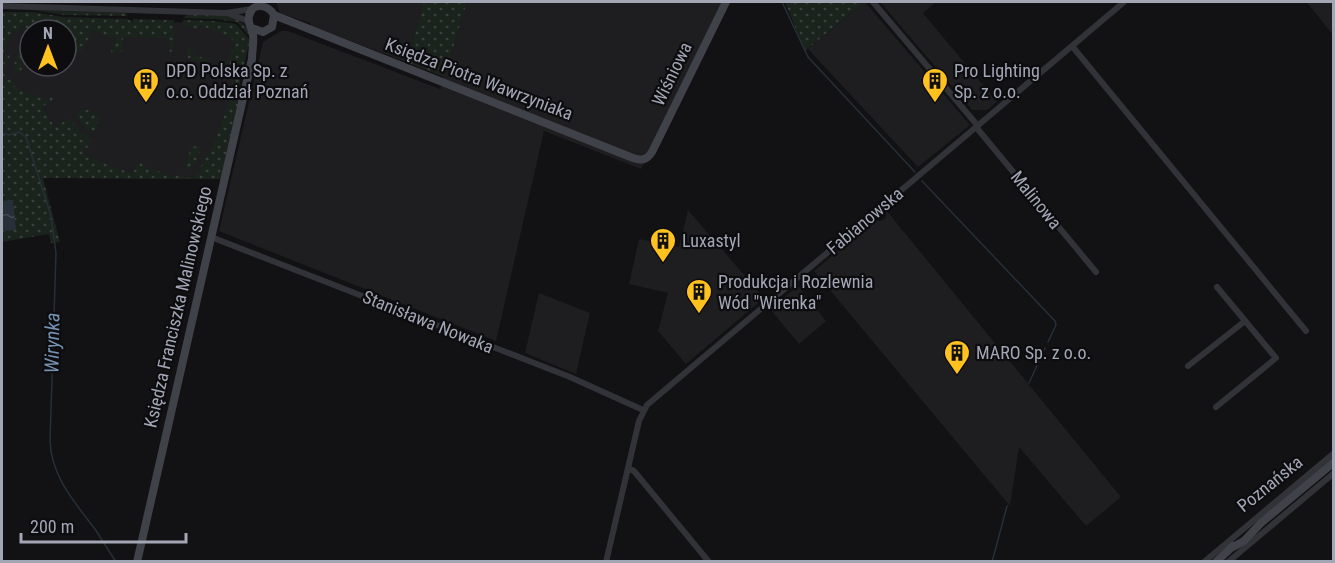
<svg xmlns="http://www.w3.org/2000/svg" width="1335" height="563" font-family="'Roboto Condensed',sans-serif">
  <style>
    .built { fill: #1e1d20; fill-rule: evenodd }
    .grass { fill: url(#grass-dots) }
    .water { fill: url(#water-ripples) }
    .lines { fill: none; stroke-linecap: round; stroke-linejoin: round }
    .stream { stroke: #272f38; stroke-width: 1.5 }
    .street { stroke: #323338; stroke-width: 6 }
    .secondary { stroke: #404249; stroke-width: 8 }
    .labels { text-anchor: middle; stroke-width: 4.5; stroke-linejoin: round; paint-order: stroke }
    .poi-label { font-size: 18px; fill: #a2a6b5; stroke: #0d0c0e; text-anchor: start }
    .street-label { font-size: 18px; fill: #a2a6b5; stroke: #0d0c0e }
    .water-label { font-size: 20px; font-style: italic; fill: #7592b3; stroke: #0d0c0e }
  </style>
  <defs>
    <pattern id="grass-dots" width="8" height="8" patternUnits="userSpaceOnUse" patternTransform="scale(1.5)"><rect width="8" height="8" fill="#1b231d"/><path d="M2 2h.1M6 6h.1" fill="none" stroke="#39403c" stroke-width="1.8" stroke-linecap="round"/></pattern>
    <pattern id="water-ripples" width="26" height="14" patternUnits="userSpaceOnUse" patternTransform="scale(1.5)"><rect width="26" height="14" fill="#272f38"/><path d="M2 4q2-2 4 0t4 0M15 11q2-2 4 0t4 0" fill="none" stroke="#434a53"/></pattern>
  </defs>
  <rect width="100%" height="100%" fill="#121113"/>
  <path class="built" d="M276,2H424L406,62L312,26L310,23L280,13Z
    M467,2H722L641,169L544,131L496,341L219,231L263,42L281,31H288L440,89Z
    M865,2L970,125L918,167L808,49Z
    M880,2H936L923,13L997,102L987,110H972Z
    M1306,2H1333V35L1313,10Z
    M2,18L207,23L228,27L244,46L215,179L50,178L2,109ZM30,30H66V66H30Z
    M688,210L764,298L686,364L658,331L668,293L629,284L639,239L679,247Z
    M886,210L1121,497L1086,526L1019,447L1010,506L814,271L874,220L881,221L886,218Z
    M798,286L826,321L799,344L770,309Z
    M539,293L590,313L576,374L525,353Z"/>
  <path class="grass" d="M424,2H467L444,77L406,62Z
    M785,2H865L805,51Z
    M32,10L125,13L128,16L65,15Z
    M2,12H32L64,17L128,19V20L133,21V19L174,20V48L170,53L169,51V38L123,37L122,53L112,54L111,52L116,39L92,30L83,50L75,53L66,51V30H32L22,26L19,32L13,30L4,52L10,55L4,72L7,78L16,82L14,88L49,100L51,96L54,99L42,107L55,127L70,118L81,132L92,140L91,146H88L84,155L133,174L138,161L145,166L171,176L181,175L190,178L197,175L205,158L210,153C219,130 228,107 234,83L230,77L220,72L222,66L211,62L209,66L188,58L187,47L193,49V54L221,65L223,61L227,63L235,44L231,42L232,38L200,25L198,29L182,25L183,20L214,21L236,24L250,40L240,81V97L221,179L43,178L60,242L51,243L49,234L2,242Z
    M187,15C210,15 241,10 251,36L247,34L237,22L215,19L183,18Z
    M29,43L30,48L20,73L16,74C11,64 18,47 29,43Z
    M85,109L101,116L95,131L87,130L77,118L78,111Z
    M197,144L201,150L196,163L190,169H184L192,145L196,147Z"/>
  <path class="water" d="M13,200L16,230L2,231V201Z"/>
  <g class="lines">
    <path class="stream" d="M782,2L808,57L915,172
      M2,133L9,135L19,132L26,137L51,216L56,253L50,441C51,476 75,503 95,529C102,540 109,551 116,562
      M922,181L1055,321L1056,325L1048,342
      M1029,383L1045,348
      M992,562L1007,506"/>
    <path class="street" d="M873,2L978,126
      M2,6L226,13L252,9
      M227,13L248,21
      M1072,46L1306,331
      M976,127L1096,272
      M211,237L570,377L643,410
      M1188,366L1245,321
      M1216,407L1276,358L1217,287
      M628,468L634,471L709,562
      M606,562L639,421L647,405L1124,2
      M1204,562L1334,453
      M1228,562L1334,473"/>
    <path class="secondary" d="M274,15L633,158C642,161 647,160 652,152L726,2
      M1231,548L1244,541L1261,523L1334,462
      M137,562L252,59C252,51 254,43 253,35C252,28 247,23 249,16C252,1 269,5 274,15L272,27L263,32L252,28
      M1216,562L1233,546"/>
  </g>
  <defs>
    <symbol id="building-pin" viewBox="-11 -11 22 30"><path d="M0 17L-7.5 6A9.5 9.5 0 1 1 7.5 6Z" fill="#ffc21e" stroke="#0d0c0e"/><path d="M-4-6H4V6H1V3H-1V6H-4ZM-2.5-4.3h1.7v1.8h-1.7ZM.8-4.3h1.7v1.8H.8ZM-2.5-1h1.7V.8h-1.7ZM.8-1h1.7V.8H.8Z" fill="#111"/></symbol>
  </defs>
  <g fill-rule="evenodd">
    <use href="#building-pin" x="131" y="66" width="30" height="40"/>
    <use href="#building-pin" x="920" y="66" width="30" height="40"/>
    <use href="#building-pin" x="648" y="226" width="30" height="40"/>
    <use href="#building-pin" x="684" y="277" width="30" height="40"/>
    <use href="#building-pin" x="942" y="338" width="30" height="40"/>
  </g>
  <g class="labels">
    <g class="poi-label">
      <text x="166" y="77">DPD Polska Sp. z<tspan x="166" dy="21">o.o. Oddział Poznań</tspan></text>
      <text x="954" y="77">Pro Lighting<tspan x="954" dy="21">Sp. z o.o.</tspan></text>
      <text x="682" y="247">Luxastyl</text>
      <text x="718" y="288">Produkcja i Rozlewnia<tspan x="718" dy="21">Wód "Wirenka"</tspan></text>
      <text x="976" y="359">MARO Sp. z o.o.</text>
    </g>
    <g class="street-label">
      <text transform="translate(672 74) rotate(-64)" y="6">Wiśniowa</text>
      <text transform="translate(479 79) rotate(21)" y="6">Księdza Piotra Wawrzyniaka</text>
      <text transform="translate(1036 200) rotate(51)" y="6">Malinowa</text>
      <text transform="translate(865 221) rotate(-40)" y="6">Fabianowska</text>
      <text transform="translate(178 307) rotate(-77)" y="6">Księdza Franciszka Malinowskiego</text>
      <text transform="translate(428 322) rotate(22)" y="6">Stanisława Nowaka</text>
      <text transform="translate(1270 484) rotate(-39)" y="6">Poznańska</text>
    </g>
    <g class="water-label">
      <text transform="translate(52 343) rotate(-89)" y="7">Wirynka</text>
    </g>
  </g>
  <rect width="1335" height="563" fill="none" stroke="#a2a6b5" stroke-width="6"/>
  <g transform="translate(48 48)"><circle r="28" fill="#0d0c0e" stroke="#494a51" stroke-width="1.5"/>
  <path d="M0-4.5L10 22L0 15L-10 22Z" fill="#ffc21e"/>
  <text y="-9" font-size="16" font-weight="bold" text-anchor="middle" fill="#a2a6b5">N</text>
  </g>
  <path d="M21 533v9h165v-9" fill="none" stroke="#a2a6b5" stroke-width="3"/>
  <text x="30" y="533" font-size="18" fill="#a2a6b5" stroke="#0d0c0e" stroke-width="4.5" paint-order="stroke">200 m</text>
</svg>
